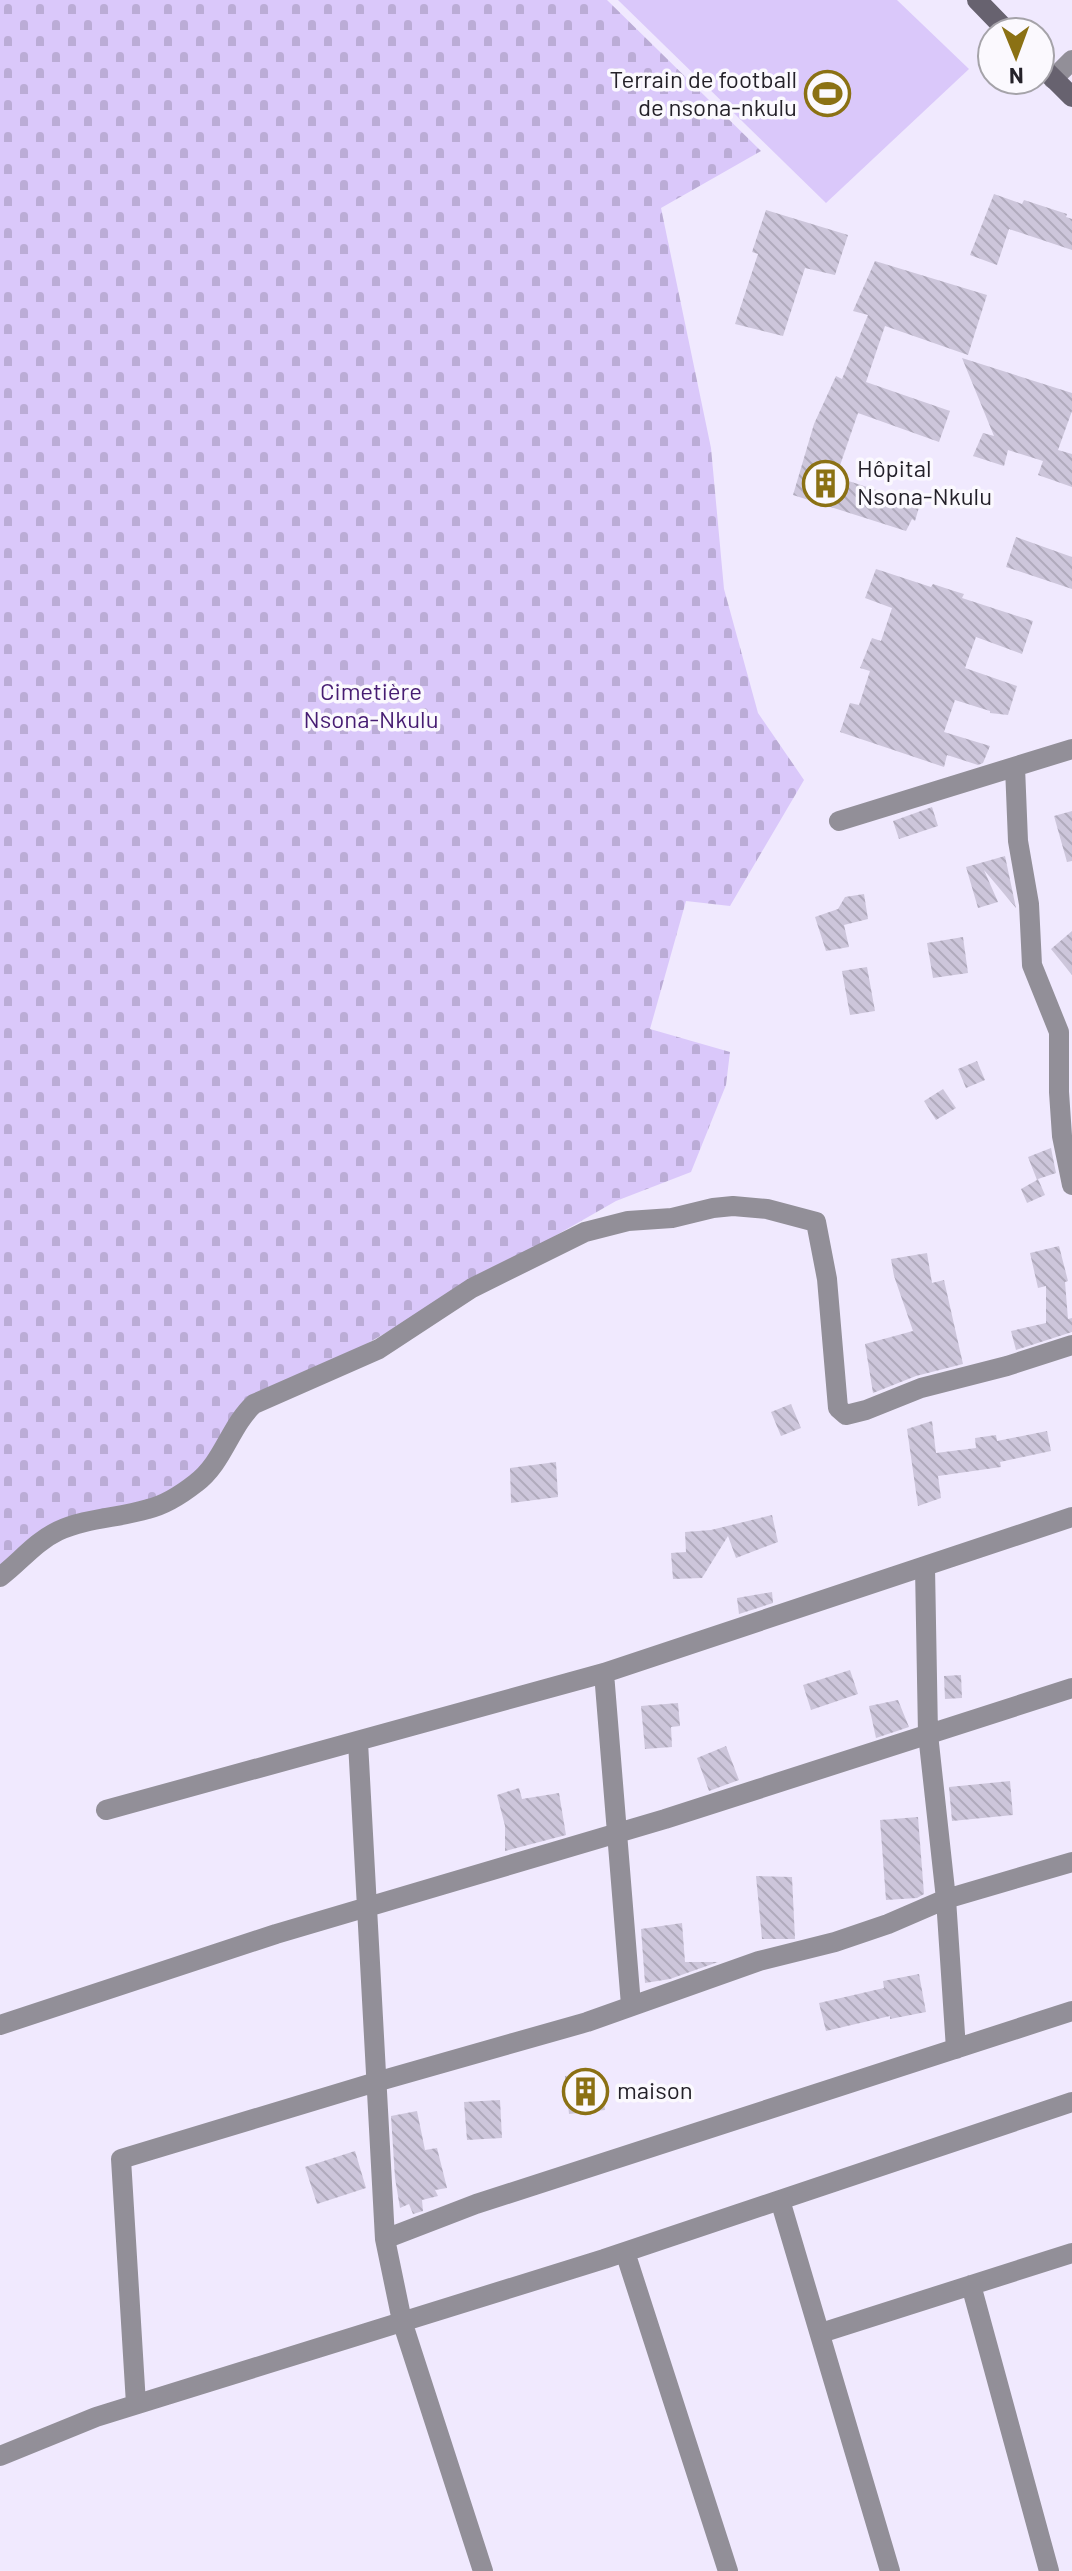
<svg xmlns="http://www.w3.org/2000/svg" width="1072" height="2571" font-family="Barlow,sans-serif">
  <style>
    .grass { fill: #dac8fa }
    .cemetery { fill: url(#cemetery-stones) }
    .building { fill: url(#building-back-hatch) }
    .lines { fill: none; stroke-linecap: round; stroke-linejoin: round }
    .street { stroke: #928f98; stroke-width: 20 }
    .secondary { stroke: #67626f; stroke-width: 20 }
    .labels { text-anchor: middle; stroke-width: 7; stroke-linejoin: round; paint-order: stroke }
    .poi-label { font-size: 24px; fill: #242129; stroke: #fbf9fe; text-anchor: start }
    .park-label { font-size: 24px; fill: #461c72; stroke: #fbf9fe }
  </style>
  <defs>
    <pattern id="cemetery-stones" width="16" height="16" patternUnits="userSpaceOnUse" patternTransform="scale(2)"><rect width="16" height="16" fill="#dac8fa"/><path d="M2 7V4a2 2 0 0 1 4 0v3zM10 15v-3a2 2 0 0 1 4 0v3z" fill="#bbacd6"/></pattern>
    <pattern id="building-back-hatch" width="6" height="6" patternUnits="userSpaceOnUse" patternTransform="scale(2)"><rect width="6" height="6" fill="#cdc6db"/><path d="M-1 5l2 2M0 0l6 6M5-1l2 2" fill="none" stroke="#b0aabc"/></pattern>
  </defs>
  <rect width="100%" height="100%" fill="#f0e9fe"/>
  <path class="grass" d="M618,0H897L969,69L826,203Z"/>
  <path class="cemetery" d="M0,0H607L761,151L661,208L711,448L724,589L758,713L804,780L730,906L686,901L650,1029L730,1052L726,1085L691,1172L616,1201L354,1351L248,1399L205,1462L179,1490L141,1505L95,1513L0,1571Z"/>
  <path class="building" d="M994,194L1022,204L1024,200L1067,214L1066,217L1072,219V250L1009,229L997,265L970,255Z
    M766,210L848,235L835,275L805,268L783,336L735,324L758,254L752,252Z
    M875,261L987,295L968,355L885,326L866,382L950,411L939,442L858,413L836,477L920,504L915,521L912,519L906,531L793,495L814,424L836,376L842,379L868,315L853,311Z
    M962,358L1072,393V411L1058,450L1072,454V487L1038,475L1043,461L1008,450L1004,466L973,456L983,433L994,436Z
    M1016,537L1072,557V589L1006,567Z
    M876,569L931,587L933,584L951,590L964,594L962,598L1033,621L1022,654L976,637L965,668L1017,686L1008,715L990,713V711L955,700L944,732L990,746L983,763L978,765L947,755L944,767L840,732L850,703L859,705L870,671L860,668L872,638L881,641L892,608L865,598Z
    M932,807L938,826L899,839L893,821Z
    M1072,811V861L1067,862L1054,816Z
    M1005,856L1016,908L984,870L998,902L978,908L966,867Z
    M864,894L868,919L844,925L849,947L826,951L815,917L838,909L845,897Z
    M1072,931V975L1051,949Z
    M963,937L968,973L933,978L927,943Z
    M867,967L875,1011L850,1015L842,971Z
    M977,1061L985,1080L966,1088L958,1069Z
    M943,1089L956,1108L936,1120L924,1101Z
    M1051,1148L1056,1173L1038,1179L1045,1195L1027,1203L1021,1189L1037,1180L1028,1157Z
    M1059,1246L1068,1281L1065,1282L1068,1319L1072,1318V1332L1016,1350L1011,1331L1046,1323V1286L1038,1288L1030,1253Z
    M927,1253L932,1283L944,1280L963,1364L916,1376L873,1393L865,1344L913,1331L894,1276L891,1259Z
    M791,1404L801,1428L781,1436L771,1412Z
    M932,1421L936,1453L976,1448L975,1438L996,1435L997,1441L1047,1431L1051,1451L1000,1462L1001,1467L938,1476L941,1498L918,1506L907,1429Z
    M556,1462L558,1497L511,1503L510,1468Z
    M772,1515L778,1542L736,1558L728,1536L702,1578L673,1579L671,1553L686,1552L685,1532L711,1530Z
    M772,1592L773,1603L739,1614L737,1598Z
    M850,1670L858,1694L811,1710L803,1685Z
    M961,1675L962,1698L945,1699L944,1676Z
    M898,1700L909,1727L876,1738L869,1706Z
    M678,1703L680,1726L671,1727L672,1747L645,1749L641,1706Z
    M726,1746L739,1780L709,1791L697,1758Z
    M1010,1781L1013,1815L952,1821L949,1787Z
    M519,1788L522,1799L559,1793L566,1835L505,1851V1826L497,1795Z
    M918,1817L924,1894L917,1898L886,1900L880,1820Z
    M756,1876L792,1877L795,1939H762Z
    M682,1923L685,1962H718L670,1979L645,1983L641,1929Z
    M919,1974L926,2012L890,2019V2016L826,2031L819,2003L884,1988L883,1981Z
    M600,2072L605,2110L569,2114L565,2076Z
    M500,2100L502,2138L467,2140L464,2102Z
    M417,2111L425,2150L437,2148L447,2188L435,2190L438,2196L422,2200L423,2211L413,2214L409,2204L400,2208L395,2178L391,2116Z
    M355,2151L366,2188L317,2204L305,2167Z"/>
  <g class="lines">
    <path class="street" d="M1053,79L1072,60
      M1015,767L1018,841L1029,904L1032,965L1059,1032V1092L1062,1136L1072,1185
      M839,821L1072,749
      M925,1567L928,1734L946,1899L956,2049
      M0,1577C20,1562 35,1542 58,1531C86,1518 118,1518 148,1509C165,1505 182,1494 196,1483C223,1463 230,1426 254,1404L379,1349L472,1288L585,1232L628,1221L672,1218L713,1208L733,1206L767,1209L816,1222L827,1279L838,1408L846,1415L866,1410L921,1388L1007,1366L1072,1345
      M604,1673L631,2005
      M358,1742L385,2239L402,2321L483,2571
      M106,1810L604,1673L1072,1517
      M0,2025L276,1934L665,1819L1072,1688
      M780,2200L890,2571
      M385,2239L476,2204L1072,2011
      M625,2252L728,2571
      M971,2285L1049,2571
      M821,2333L1072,2253
      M136,2404L121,2159L376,2082L587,2022L759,1961L835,1942L888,1924L946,1899L1072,1862
      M0,2456L96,2417L604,2259L1072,2102"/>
    <path class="secondary" d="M977,0L1008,32
      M1040,65L1072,97"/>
  </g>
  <defs>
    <symbol id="stadium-ring" viewBox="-11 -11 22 22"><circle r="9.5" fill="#fbf9fe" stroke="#8b7114" stroke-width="1.5"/><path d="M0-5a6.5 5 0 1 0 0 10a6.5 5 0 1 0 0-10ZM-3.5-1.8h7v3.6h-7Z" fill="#8b7114"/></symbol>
    <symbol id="building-ring" viewBox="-11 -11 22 22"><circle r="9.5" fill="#fbf9fe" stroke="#8b7114" stroke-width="1.5"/><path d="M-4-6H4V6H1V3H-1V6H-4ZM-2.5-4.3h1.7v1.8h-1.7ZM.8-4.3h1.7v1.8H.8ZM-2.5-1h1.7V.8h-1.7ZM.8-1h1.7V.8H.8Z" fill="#8b7114"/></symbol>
  </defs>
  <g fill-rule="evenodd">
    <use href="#stadium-ring" x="802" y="68" width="51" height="51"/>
    <use href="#building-ring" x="800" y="458" width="51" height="51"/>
    <use href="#building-ring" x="560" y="2066" width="51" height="51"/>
  </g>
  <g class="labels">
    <g class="poi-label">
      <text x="797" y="88" text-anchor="end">Terrain de football<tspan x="797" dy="28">de nsona-nkulu</tspan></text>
      <text x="857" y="477">Hôpital<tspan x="857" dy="28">Nsona-Nkulu</tspan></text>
      <text x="617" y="2099">maison</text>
    </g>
    <g class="park-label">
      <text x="371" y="700">Cimetière<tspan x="371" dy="28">Nsona-Nkulu</tspan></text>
    </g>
  </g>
  <g transform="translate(1016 56) rotate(179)"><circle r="38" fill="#fbf9fe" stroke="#a5a3a9" stroke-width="2"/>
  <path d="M0-6L14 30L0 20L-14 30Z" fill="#8b7114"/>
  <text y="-12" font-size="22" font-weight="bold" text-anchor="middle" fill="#242129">N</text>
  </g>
</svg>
